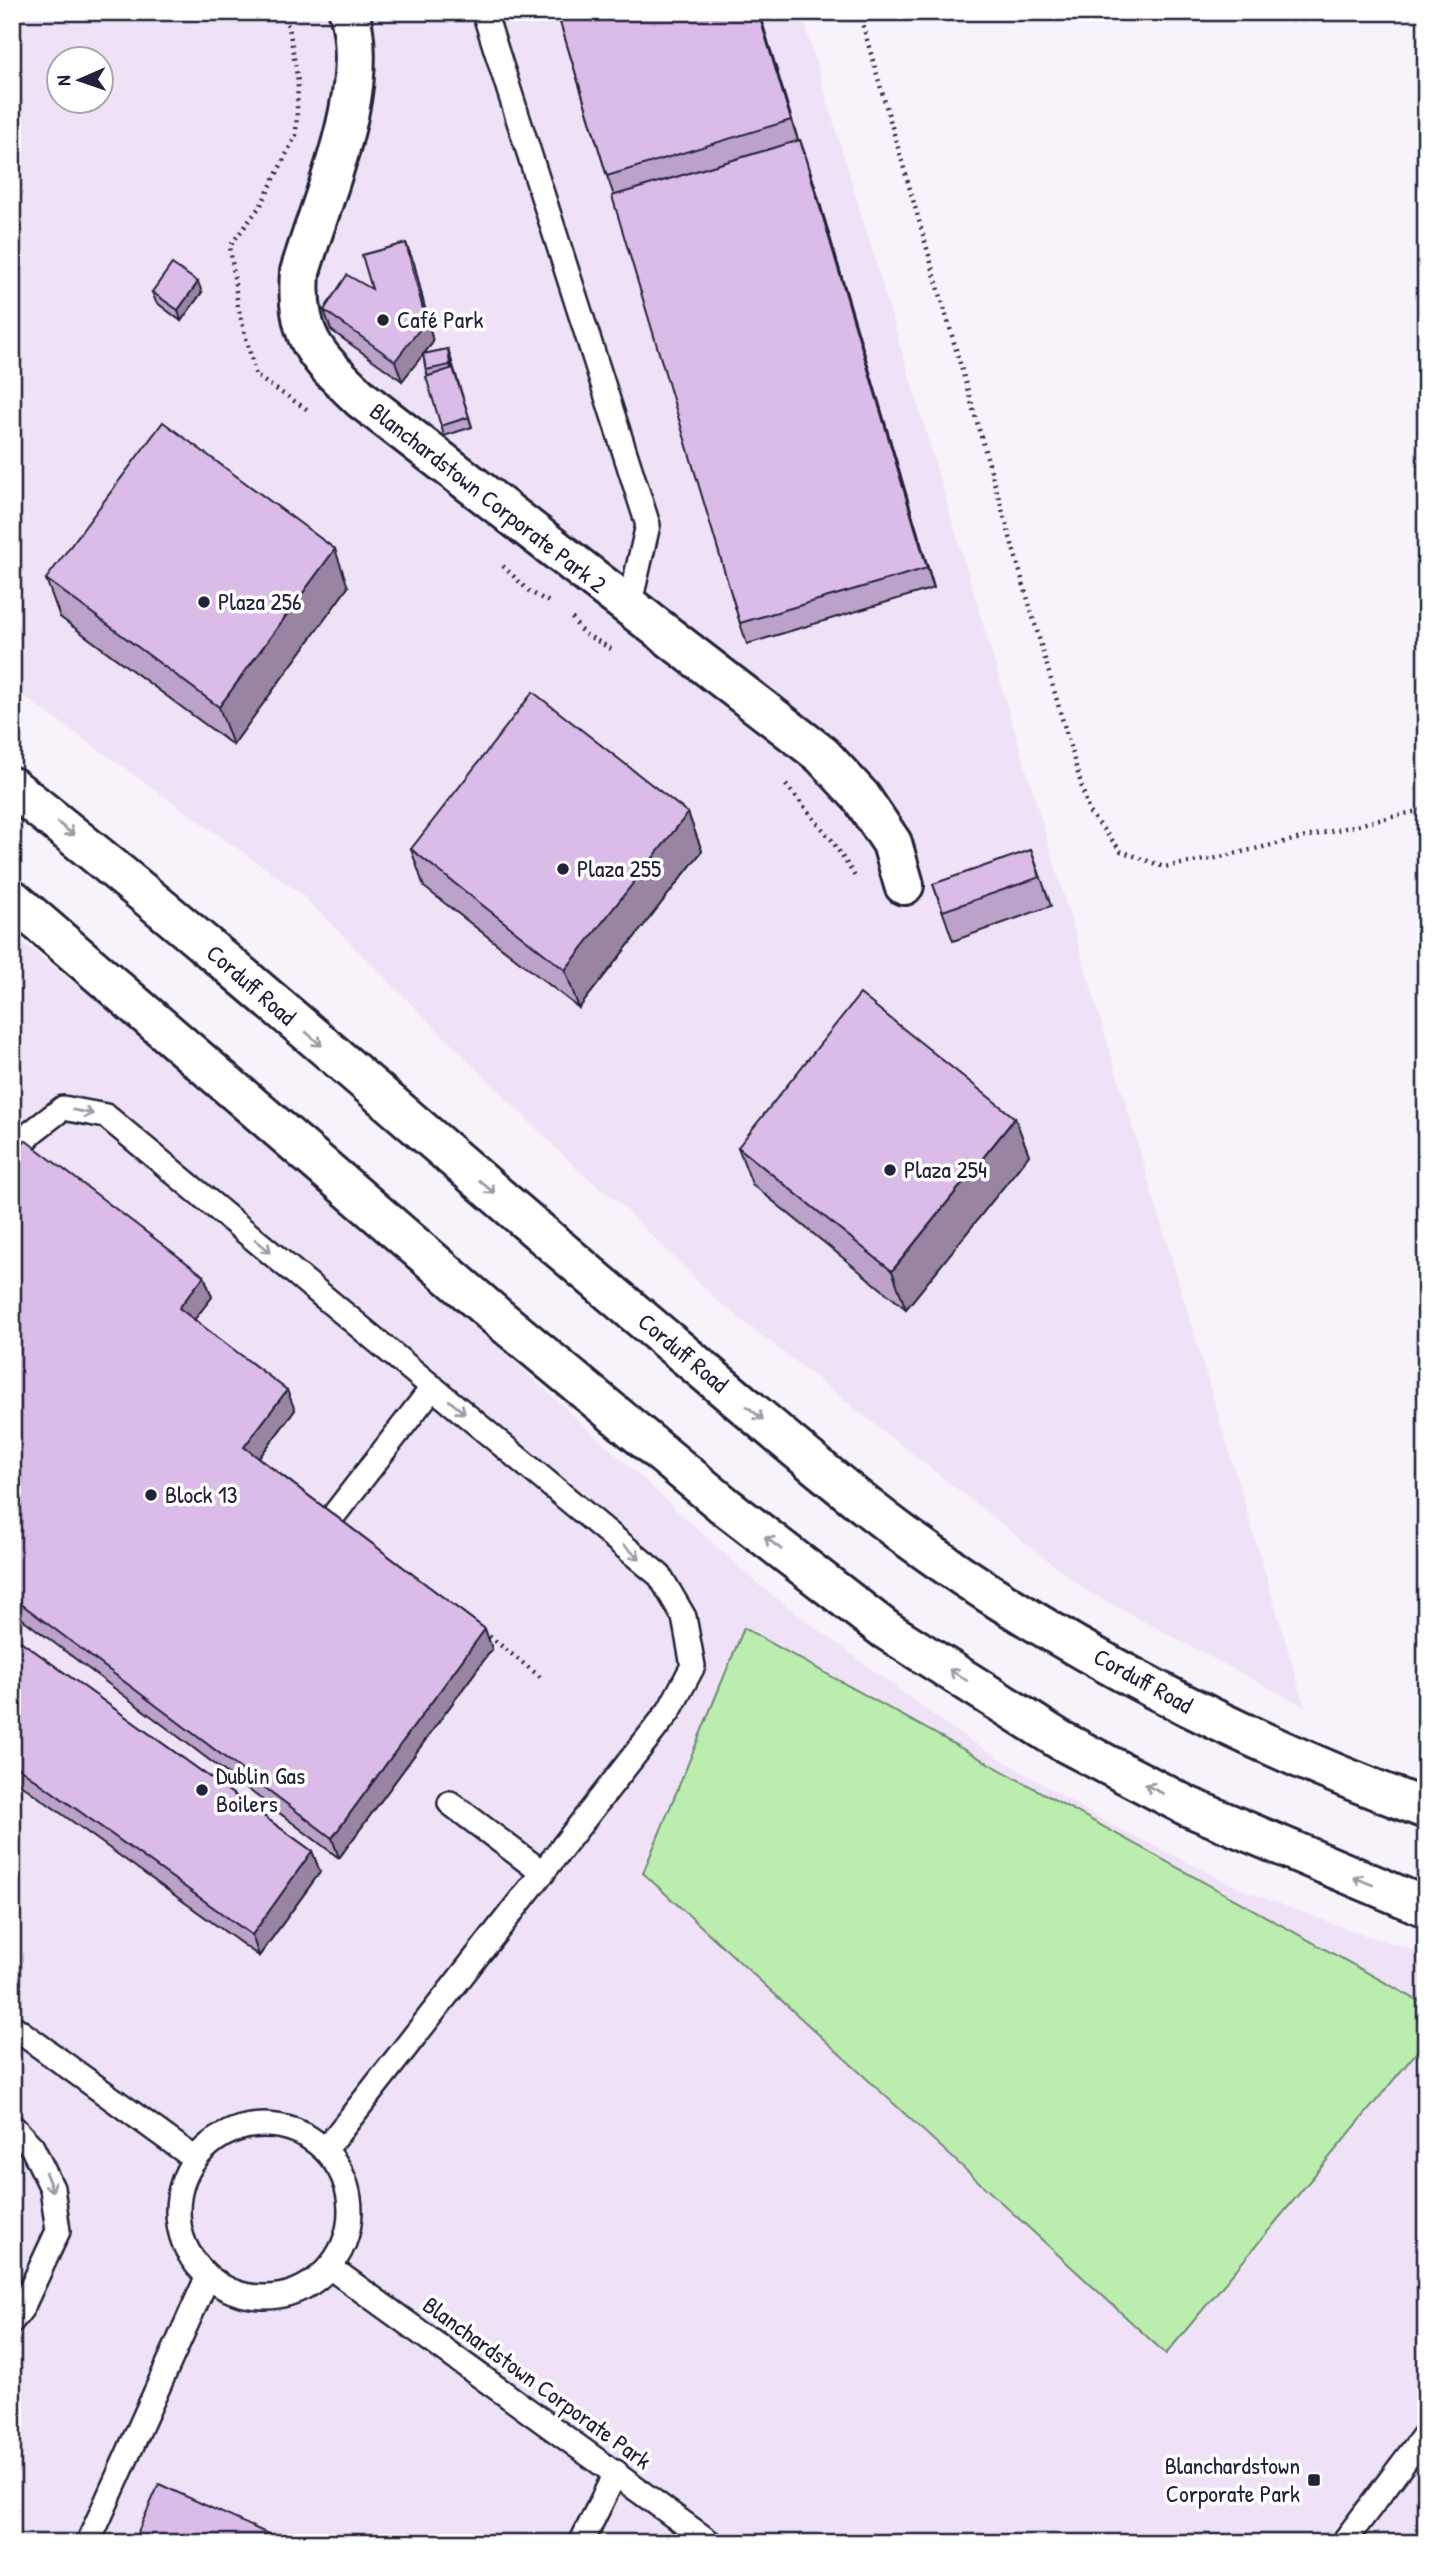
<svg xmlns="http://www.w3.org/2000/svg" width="1438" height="2555" font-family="'Patrick Hand',sans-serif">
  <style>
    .built { fill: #efe2f6; fill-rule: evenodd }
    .green { fill: #bbeeae; stroke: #6e8874; stroke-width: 2 }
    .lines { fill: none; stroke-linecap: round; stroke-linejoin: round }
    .service-casing { stroke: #22223b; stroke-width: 28 }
    .minor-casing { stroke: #22223b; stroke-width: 44 }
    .tertiary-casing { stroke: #22223b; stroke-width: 44 }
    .path { stroke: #22223b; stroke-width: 4.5; stroke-dasharray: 2 5; stroke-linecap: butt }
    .service { stroke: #fff; stroke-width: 23 }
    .minor { stroke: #fff; stroke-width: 38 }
    .tertiary { stroke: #fff; stroke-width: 38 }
    .wall { fill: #bca2c8; stroke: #22223b; stroke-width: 2 }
    .shaded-wall { fill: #9984a3; stroke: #22223b; stroke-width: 2 }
    .building { fill: #dbbce9; stroke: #22223b; stroke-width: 2 }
    .oneway { stroke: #9c9ca7 }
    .poi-dot { fill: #22223b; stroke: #fff; stroke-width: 2.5 }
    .labels { text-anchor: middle; stroke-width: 7; stroke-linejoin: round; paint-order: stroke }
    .poi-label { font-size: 24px; fill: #22223b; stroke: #fff; text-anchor: start }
    .street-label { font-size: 24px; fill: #22223b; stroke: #fff }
  </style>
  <rect width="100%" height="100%" fill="#f8f2fb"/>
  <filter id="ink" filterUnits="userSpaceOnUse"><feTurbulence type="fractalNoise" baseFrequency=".0143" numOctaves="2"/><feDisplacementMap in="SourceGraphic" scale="14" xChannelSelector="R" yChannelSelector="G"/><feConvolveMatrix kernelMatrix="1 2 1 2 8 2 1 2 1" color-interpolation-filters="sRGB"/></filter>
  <g filter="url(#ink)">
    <path class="built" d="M12,12H801L1305,1707L1087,1591L718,1301L618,1202L580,1172L300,893L12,688ZM60,60H102V102H60Z
      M12,934L251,1121L760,1586L953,1730L1104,1821L1245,1891L1366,1936L1426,1953V2543H12Z"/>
    <path class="green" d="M744,1628L1426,2005V2041L1166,2354L643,1873Z"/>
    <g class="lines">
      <defs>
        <path id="service" d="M484,12L648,525L629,607
          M12,1159L32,1132L63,1108L106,1116L660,1576L684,1617L693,1666L669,1711L326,2149
          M327,1524L433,1387
          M450,1803L543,1873
          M12,2026L194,2158
          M178 2211a86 86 0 1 1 172 0a86 86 0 1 1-172 0Z
          M12,2126L32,2147L52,2188L58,2231L22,2308L12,2321
          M331,2268L711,2543
          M88,2543L207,2278
          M581,2543L616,2472
          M1343,2543L1426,2433"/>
        <path id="minor" d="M349,12C372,91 322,197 300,272C295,339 317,356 361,399L822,755L861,797L892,843L904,885"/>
        <path id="tertiary" d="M12,787C243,969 460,1168 686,1356C758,1416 829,1479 904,1535C1060,1649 1245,1742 1426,1809
          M12,899L496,1316L724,1505L886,1630L1060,1740L1187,1806L1426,1907"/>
      </defs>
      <use href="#service" class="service-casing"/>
      <use href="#minor" class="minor-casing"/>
      <use href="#tertiary" class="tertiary-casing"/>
      <path class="path" d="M279,12L289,27L298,82L296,135L261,205L230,246L238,307L256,376L308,410
        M859,12L1089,812L1121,851L1164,867L1216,858L1426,809
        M503,566L530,592L551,603
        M572,618L582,632L611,649
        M786,785L831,839L856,878
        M484,1632L544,1680"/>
      <use href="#service" class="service"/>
      <use href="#minor" class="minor"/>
      <use href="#tertiary" class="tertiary"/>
    </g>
    <path class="wall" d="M557,12H759L798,140H800L807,160L934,588L747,644L740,623L614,196L607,176Z
      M414,263L433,342L424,354L448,349L472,427L444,436L426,370L423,354L402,381L331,330L324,310L372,289Z
      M152,292H202L181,321L156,302Z
      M46,579L348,587L233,745L60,617Z
      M688,813L702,851L579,1008L424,887L411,849Z
      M1031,850L1051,906L953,941L933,884Z
      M1015,1118L1029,1155L906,1309L752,1184L738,1147Z
      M12,1159L204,1276L212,1297L194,1319L295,1410L259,1458L485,1629L492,1649L339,1858L12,1611Z
      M12,1635L312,1851L320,1872L259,1956L12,1778Z"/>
    <path class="shaded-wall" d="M758,12H759L798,140L791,120Z
      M800,140L807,160L934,588L927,568Z
      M406,243L414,263L433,342L402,381L395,361Z
      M198,282L202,292L181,321L178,310Z
      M448,349L451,360L453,369L472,427L453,369L454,376L450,365Z
      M335,549L348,587L233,745L219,707Z
      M688,813L702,851L579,1008L565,970Z
      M1015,1118L1029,1155L906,1309L892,1271Z
      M204,1276L212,1297L187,1329L179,1308Z
      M287,1390L295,1410L252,1467L244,1447Z
      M485,1629L492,1649L339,1858L332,1838Z
      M312,1851L320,1872L259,1956L252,1935Z"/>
    <path class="building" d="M557,12H758L791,120L607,176Z
      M800,140L927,568L740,623L612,196Z
      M406,243L426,321L395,361L324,310L347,275L372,289L362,255Z
      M172,264L198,282L178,310L152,292Z
      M448,349L450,365L426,370L423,354Z
      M453,368L469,417L441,426L426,377Z
      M163,422L335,549L219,707L46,579Z
      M533,692L688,813L565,970L411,849Z
      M1031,850L1040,877L943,911L933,884Z
      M860,994L1015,1118L892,1271L738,1147Z
      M25,1140L204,1276L179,1308L287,1390L244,1447L485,1629L332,1838L12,1597V1159Z
      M12,1635L312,1851L252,1935L12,1763Z
      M159,2484L288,2543H133Z"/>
    <defs><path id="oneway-shaft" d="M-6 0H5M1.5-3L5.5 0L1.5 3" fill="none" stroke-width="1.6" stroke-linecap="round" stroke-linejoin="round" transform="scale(1.75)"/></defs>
    <g class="oneway">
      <use href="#oneway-shaft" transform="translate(66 829) rotate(38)"/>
      <use href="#oneway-shaft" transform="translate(314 1039) rotate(41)"/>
      <use href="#oneway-shaft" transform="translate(83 1112) rotate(11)"/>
      <use href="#oneway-shaft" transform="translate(487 1187) rotate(41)"/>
      <use href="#oneway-shaft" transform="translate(263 1246) rotate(40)"/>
      <use href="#oneway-shaft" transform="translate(457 1407) rotate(40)"/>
      <use href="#oneway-shaft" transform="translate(755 1413) rotate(40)"/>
      <use href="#oneway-shaft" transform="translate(773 1543) rotate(-142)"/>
      <use href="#oneway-shaft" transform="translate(632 1552) rotate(40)"/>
      <use href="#oneway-shaft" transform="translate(958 1675) rotate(-148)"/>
      <use href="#oneway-shaft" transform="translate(1154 1789) rotate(-153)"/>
      <use href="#oneway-shaft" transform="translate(1363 1881) rotate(-158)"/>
      <use href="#oneway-shaft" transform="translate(49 2182) rotate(68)"/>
    </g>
  </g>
  <g class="poi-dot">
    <circle cx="383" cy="320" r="7"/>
    <circle cx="204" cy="602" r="7"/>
    <circle cx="563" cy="869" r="7"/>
    <circle cx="890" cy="1170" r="7"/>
    <circle cx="151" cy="1495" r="7"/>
    <circle cx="202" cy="1790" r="7"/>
    <rect x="1307" y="2473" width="14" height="14" rx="3.5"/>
  </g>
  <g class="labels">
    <g class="poi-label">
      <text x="397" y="328">Café Park</text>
      <text x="218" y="610">Plaza 256</text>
      <text x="577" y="877">Plaza 255</text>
      <text x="904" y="1178">Plaza 254</text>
      <text x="165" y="1503">Block 13</text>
      <text x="216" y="1784">Dublin Gas<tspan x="216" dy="28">Boilers</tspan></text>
      <text x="1300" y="2474" text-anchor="end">Blanchardstown<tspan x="1300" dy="28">Corporate Park</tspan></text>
    </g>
    <g class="street-label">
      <text transform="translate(488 498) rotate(38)" y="8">Blanchardstown Corporate Park 2</text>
      <text transform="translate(251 985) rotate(41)" y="8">Corduff Road</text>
      <text transform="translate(683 1353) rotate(40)" y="8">Corduff Road</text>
      <text transform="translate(1143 1681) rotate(29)" y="8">Corduff Road</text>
      <text transform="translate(537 2383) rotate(36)" y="8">Blanchardstown Corporate Park</text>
    </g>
  </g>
  <rect width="1438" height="2555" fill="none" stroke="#fff" stroke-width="42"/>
  <rect x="21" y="21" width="1396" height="2513" fill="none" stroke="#22223b" stroke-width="2.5" filter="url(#ink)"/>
  <g transform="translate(80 80) rotate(268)"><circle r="33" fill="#ffffff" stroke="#a7a7b1" stroke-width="2"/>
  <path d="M0-5L12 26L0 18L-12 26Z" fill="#22223b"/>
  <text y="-10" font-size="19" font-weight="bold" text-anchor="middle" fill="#22223b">N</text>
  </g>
</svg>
